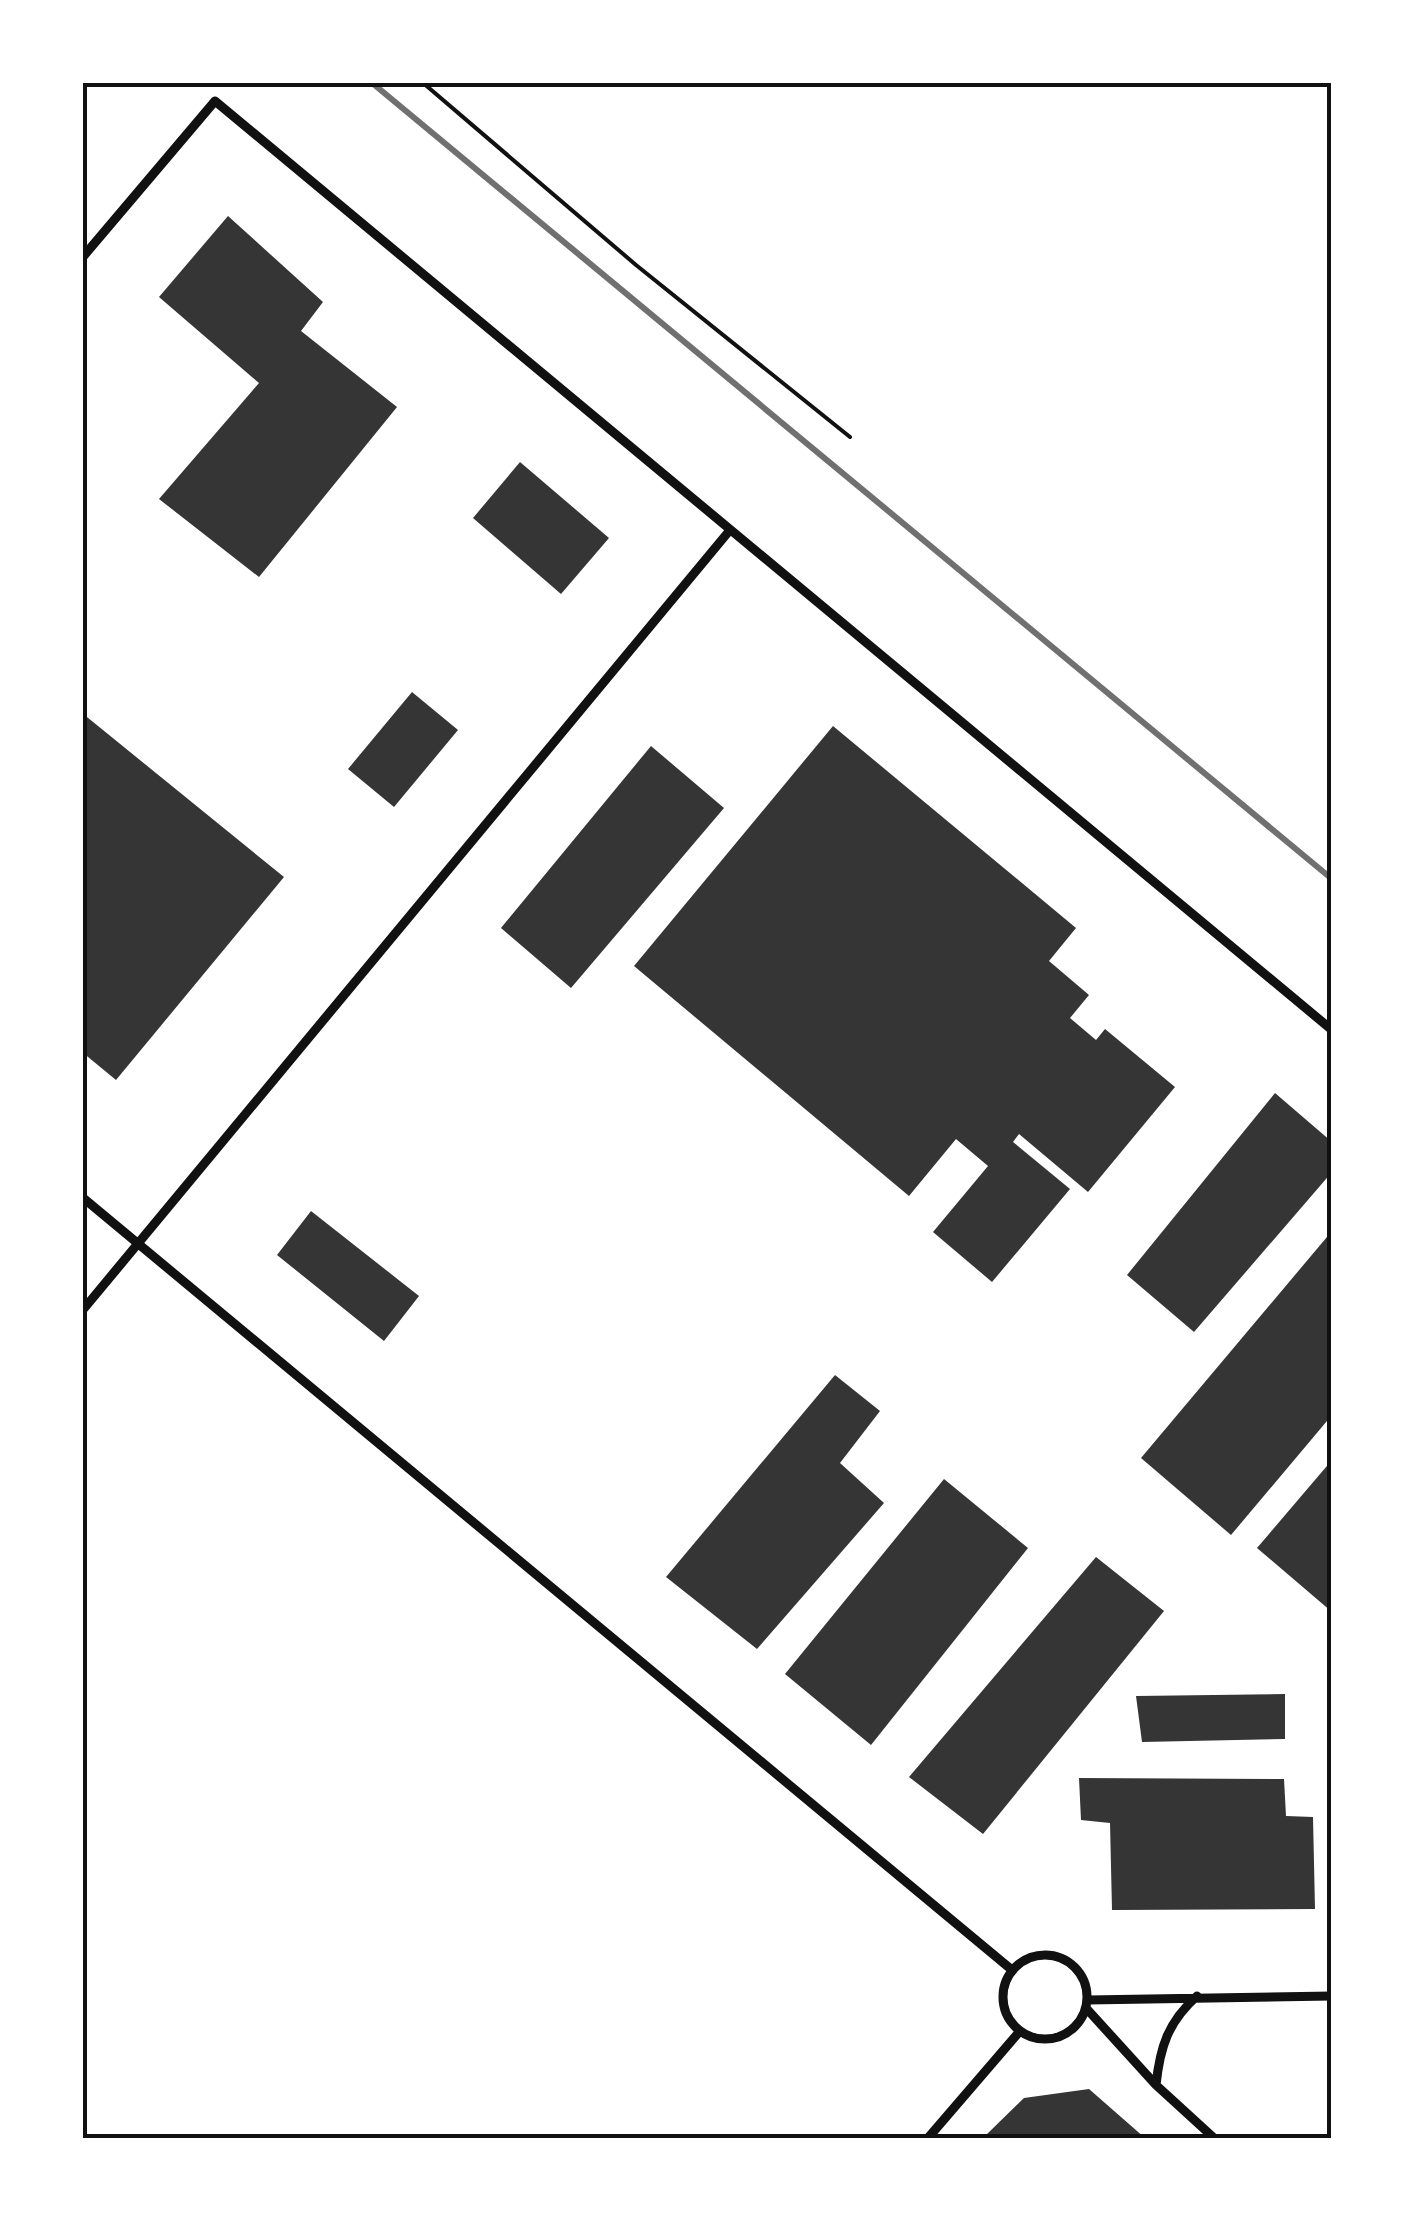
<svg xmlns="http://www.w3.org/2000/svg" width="1414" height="2221" font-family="Manrope,sans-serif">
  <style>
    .building { fill: #353535 }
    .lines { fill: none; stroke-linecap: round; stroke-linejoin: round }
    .path { stroke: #111; stroke-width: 4 }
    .minor { stroke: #111; stroke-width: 9 }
    .rail { stroke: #707070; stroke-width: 6 }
    .neatline { fill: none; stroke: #111; stroke-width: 4 }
  </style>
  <rect width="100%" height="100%" fill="#fff"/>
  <path class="building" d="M228,216L323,302L301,331L397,407L259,577L159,499L259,383L159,297Z
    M520,462L609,538L561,594L473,518Z
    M412,692L458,730L394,807L348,769Z
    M82,713L284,877L116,1080L82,1052Z
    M833,726L1076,928L1049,961L1089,995L1070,1018L1096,1040L1105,1029L1175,1087L1088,1192L1019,1134L1013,1142L1070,1189L992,1282L933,1232L988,1166L956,1139L909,1196L634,966Z
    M651,746L724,808L571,988L501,928Z
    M1275,1093L1332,1142V1172L1194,1332L1127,1275Z
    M311,1211L419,1296L384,1341L277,1255Z
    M1332,1231V1415L1231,1535L1141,1458Z
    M835,1375L880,1411L840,1463L884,1503L757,1649L666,1577Z
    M1332,1460V1612L1257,1548Z
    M944,1479L1028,1548L871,1745L785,1674Z
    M1096,1557L1164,1611L983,1834L909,1777Z
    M1285,1694V1739L1142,1742L1136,1696Z
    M1079,1778L1284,1779L1286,1816L1313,1817L1315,1909L1112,1910L1110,1823L1081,1820Z
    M1089,2089L1145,2138H983L1024,2098Z"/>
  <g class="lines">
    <path class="path" d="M422,82L636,265L850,437"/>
    <path class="minor" d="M82,258L215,101L1332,1030
      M82,1197L1012,1970
      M82,1311L730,530
      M1003 1997a42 42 0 1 1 84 0a42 42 0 1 1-84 0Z
      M1088,2000L1332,1996
      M1086,2008L1156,2085L1214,2138
      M1156,2085C1160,2047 1168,2022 1197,1996
      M928,2138L1020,2031"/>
    <path class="rail" d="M371,82L1332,879"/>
  </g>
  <rect width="1414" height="2221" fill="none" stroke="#ffffff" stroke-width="170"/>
  <rect x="85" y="85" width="1244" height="2051" class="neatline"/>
</svg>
